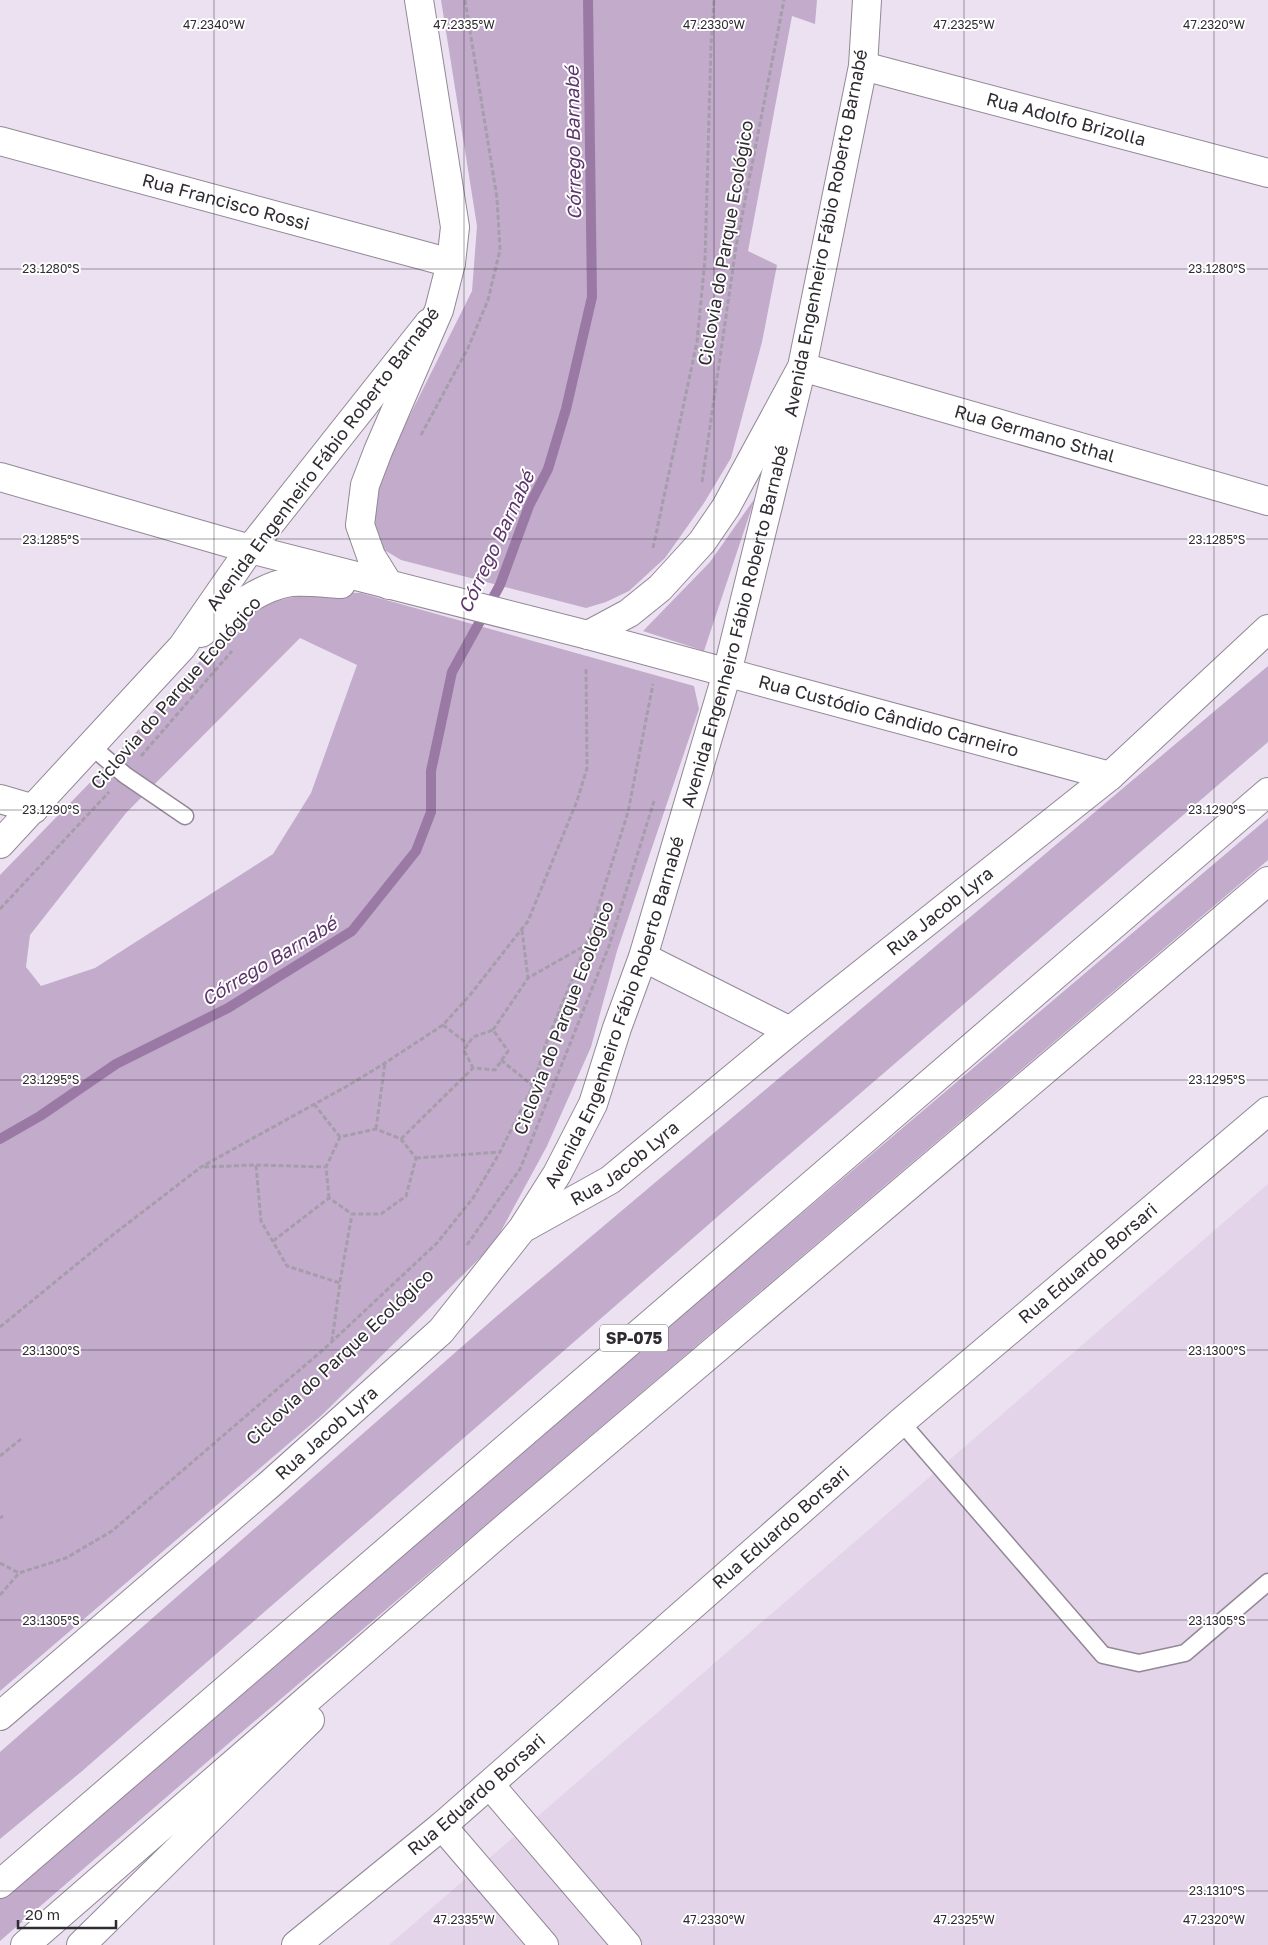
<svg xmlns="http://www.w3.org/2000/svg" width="1268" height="1945" font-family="'Golos Text',sans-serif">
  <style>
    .built { fill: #e3d4e9 }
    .green { fill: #c3abcc; fill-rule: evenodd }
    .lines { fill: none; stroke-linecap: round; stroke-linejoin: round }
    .stream { stroke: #9a7aa5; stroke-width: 10 }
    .lane-casing { stroke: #928896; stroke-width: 19 }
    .street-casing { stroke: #928896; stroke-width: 30 }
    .secondary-casing { stroke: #928896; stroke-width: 30 }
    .primary-casing { stroke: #928896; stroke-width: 30 }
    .highway-casing { stroke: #928896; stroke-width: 30 }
    .path { stroke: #a69daa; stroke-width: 3; stroke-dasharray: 5 2.5; stroke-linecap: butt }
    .lane { stroke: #fff; stroke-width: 16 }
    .street { stroke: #fff; stroke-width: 28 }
    .secondary { stroke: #fff; stroke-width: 28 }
    .primary { stroke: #fff; stroke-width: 28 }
    .highway { stroke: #fff; stroke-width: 28 }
    .ticks { fill: none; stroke: #2f2b31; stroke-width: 1; stroke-opacity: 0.45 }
    .labels { text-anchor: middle; stroke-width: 4; stroke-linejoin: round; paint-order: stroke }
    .shield { fill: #fff; stroke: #6d6b6f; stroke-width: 1 }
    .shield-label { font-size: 16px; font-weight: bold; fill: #2f2b31 }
    .street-label { font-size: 18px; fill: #2f2b31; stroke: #fff }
    .water-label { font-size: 19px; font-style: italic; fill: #5e346c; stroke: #fff }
    .ticks-label { font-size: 12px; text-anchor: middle; fill: #2f2b31; stroke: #fff; stroke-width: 4; stroke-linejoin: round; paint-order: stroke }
  </style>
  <rect width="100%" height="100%" fill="#ece1f1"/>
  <path class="built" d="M1268,1184V1945H389Z"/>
  <path class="green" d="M441,0H817L815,24L792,16L748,251L777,265L762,342L731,458L704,503L665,558L629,591L606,602L586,608L401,560L381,548L373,533L378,479L472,291L477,226Z
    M755,498L704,651L643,631L710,562Z
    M315,592L361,593L694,686L699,709L617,951L591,1047L547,1146L494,1244L322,1415L0,1691V875L111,761L176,686L229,631L264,604ZM300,638L357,665L311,793L273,854L95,968L41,986L26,967L30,935L126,813Z
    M1268,666V742L747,1191L81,1772L0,1839V1752L498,1315Z
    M1268,818V860L229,1743L0,1941V1897L208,1717Z"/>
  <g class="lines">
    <path class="stream" d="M0,1139L40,1116L116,1064L228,1008L352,931L416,851L431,812V771L452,672L500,585L529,506L548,469L566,409L592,297L588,0"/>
    <defs>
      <path id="lane" d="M91,746L125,775L185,816
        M901,1422L1103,1655L1139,1663L1185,1653L1268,1582"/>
      <g id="street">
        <path id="s1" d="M863,66L1268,173"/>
        <path id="s2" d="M0,141L451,263"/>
        <path id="s3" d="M802,367L1268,501"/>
        <path d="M0,477L250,549"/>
        <path d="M0,799L34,809"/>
        <path d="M643,957L790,1031"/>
      </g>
      <g id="secondary">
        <path id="s4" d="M250,549L588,635L1110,776"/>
        <path d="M201,633C226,614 259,586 291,582C308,581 325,583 341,584"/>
        <path d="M0,844L182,647L250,549L429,323"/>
        <path id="s5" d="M524,1226L557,1174L593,1104L617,1028L643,957L727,673L798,383"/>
        <path id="s6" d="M0,1716L270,1484L441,1331L522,1229L610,1180L790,1031L1110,776L1268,629"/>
        <path d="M490,1785L627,1945"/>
        <path d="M442,1826L544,1945"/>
        <path id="s7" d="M296,1945L442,1826L901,1422L1268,1111"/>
      </g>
      <path id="primary" d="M389,585L371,556L360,525L365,485L378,451L439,310L451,263L455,227L419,0
        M588,635L629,613L660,588L702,542L726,507L802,367L863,66L867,0"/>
      <path id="highway" d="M0,1884L1268,792
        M25,1945L499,1533L1268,881
        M81,1945L310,1720"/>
    </defs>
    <use href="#lane" class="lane-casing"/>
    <use href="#street" class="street-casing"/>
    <use href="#secondary" class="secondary-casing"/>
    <use href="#primary" class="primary-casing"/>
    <use href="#highway" class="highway-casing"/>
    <path class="path" d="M421,435L468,348L488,300L500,250L497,198L465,0
      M702,482L736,247L784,0
      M653,548L697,342L705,259L711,45L714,0
      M141,756L232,651
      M0,909L109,792
      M522,930L528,978
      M443,1025L468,1044
      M493,1030L528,978L586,945
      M501,1060L533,1086
      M314,1104L340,1137
      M376,1129L385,1063
      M401,1139L473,1068L495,1070L508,1051L493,1030L473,1037L464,1050L473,1068
      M416,1158L500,1152
      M256,1165L326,1167
      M204,1167L256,1165L261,1221L287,1266L340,1283L332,1340
      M273,1241L329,1198L352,1214H381L406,1196L416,1158L401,1139L376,1129L340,1137L326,1167L329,1198
      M467,1245L520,1169L609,946L654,801
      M340,1282L352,1214
      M0,1327L110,1237L201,1167L349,1085L385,1063L443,1025L470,995L528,921L577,801L587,768L586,667
      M0,1456L21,1439
      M0,1518L3,1516
      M0,1563L19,1573
      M0,1595L19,1573L66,1558L112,1531L324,1349L437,1243L473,1198L500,1152L533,1086L545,1046L586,945L628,812L653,684"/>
    <use href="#lane" class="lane"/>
    <use href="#street" class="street"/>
    <use href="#secondary" class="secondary"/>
    <use href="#primary" class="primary"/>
    <use href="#highway" class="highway"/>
  </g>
  <path class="ticks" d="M214,0V1945M464,0V1945M714,0V1945M964,0V1945M1214,0V1945M0,269H1268M0,539H1268M0,810H1268M0,1080H1268M0,1350H1268M0,1620H1268M0,1891H1268"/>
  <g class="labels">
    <rect class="shield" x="600" y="1324.5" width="68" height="27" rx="4"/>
    <g class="shield-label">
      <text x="634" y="1344">SP-075</text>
    </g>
    <g class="street-label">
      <text dy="6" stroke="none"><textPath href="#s1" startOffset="210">Rua Adolfo Brizolla</textPath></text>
      <text dy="6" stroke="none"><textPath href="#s2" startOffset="234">Rua Francisco Rossi</textPath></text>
      <text transform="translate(826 233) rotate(-79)" y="6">Avenida Engenheiro Fábio Roberto Barnabé</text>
      <text transform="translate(726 243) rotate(-80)" y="6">Ciclovia do Parque Ecológico</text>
      <text dy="6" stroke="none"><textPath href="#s3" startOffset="242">Rua Germano Sthal</textPath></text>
      <text transform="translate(323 459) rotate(-53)" y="6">Avenida Engenheiro Fábio Roberto Barnabé</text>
      <text dy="6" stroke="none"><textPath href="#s5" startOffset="639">Avenida Engenheiro Fábio Roberto Barnabé</textPath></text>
      <text transform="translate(176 693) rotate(-49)" y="6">Ciclovia do Parque Ecológico</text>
      <text dy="6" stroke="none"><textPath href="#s4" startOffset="660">Rua Custódio Cândido Carneiro</textPath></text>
      <text dy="6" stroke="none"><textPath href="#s6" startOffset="1242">Rua Jacob Lyra</textPath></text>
      <text dy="6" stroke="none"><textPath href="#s5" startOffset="234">Avenida Engenheiro Fábio Roberto Barnabé</textPath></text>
      <text transform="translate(564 1018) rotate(-69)" y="6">Ciclovia do Parque Ecológico</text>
      <text dy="6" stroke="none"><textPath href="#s6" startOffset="838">Rua Jacob Lyra</textPath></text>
      <text dy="6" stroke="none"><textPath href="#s7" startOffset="1045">Rua Eduardo Borsari</textPath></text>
      <text transform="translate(340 1357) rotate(-43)" y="6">Ciclovia do Parque Ecológico</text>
      <text dy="6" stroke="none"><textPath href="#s6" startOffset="432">Rua Jacob Lyra</textPath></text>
      <text dy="6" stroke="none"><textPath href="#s7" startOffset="640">Rua Eduardo Borsari</textPath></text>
      <text dy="6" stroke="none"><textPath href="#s7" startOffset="235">Rua Eduardo Borsari</textPath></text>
    </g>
    <g class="water-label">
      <text transform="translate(573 143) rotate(-91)" y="7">Córrego Barnabé</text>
      <text transform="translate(496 542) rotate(-65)" y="7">Córrego Barnabé</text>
      <text transform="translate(269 961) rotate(-31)" y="7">Córrego Barnabé</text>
    </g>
  </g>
  <g class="ticks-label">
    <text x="214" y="29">47.2340°W</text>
    <text x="464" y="29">47.2335°W</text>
    <text x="714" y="29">47.2330°W</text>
    <text x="964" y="29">47.2325°W</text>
    <text x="1214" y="29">47.2320°W</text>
    <text x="51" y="273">23.1280°S</text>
    <text x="1217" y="273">23.1280°S</text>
    <text x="51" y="544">23.1285°S</text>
    <text x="1217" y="544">23.1285°S</text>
    <text x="51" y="814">23.1290°S</text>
    <text x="1217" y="814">23.1290°S</text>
    <text x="51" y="1084">23.1295°S</text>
    <text x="1217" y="1084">23.1295°S</text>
    <text x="51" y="1355">23.1300°S</text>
    <text x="1217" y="1355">23.1300°S</text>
    <text x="51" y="1625">23.1305°S</text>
    <text x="1217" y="1625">23.1305°S</text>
    <text x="1217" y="1895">23.1310°S</text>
    <text x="464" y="1924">47.2335°W</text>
    <text x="714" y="1924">47.2330°W</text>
    <text x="964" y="1924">47.2325°W</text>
    <text x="1214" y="1924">47.2320°W</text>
  </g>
  <path d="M18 1920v8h98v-8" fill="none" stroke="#2f2b31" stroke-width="2.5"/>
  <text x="25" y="1920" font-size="15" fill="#2f2b31" stroke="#ffffff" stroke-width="4" paint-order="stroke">20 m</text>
</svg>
